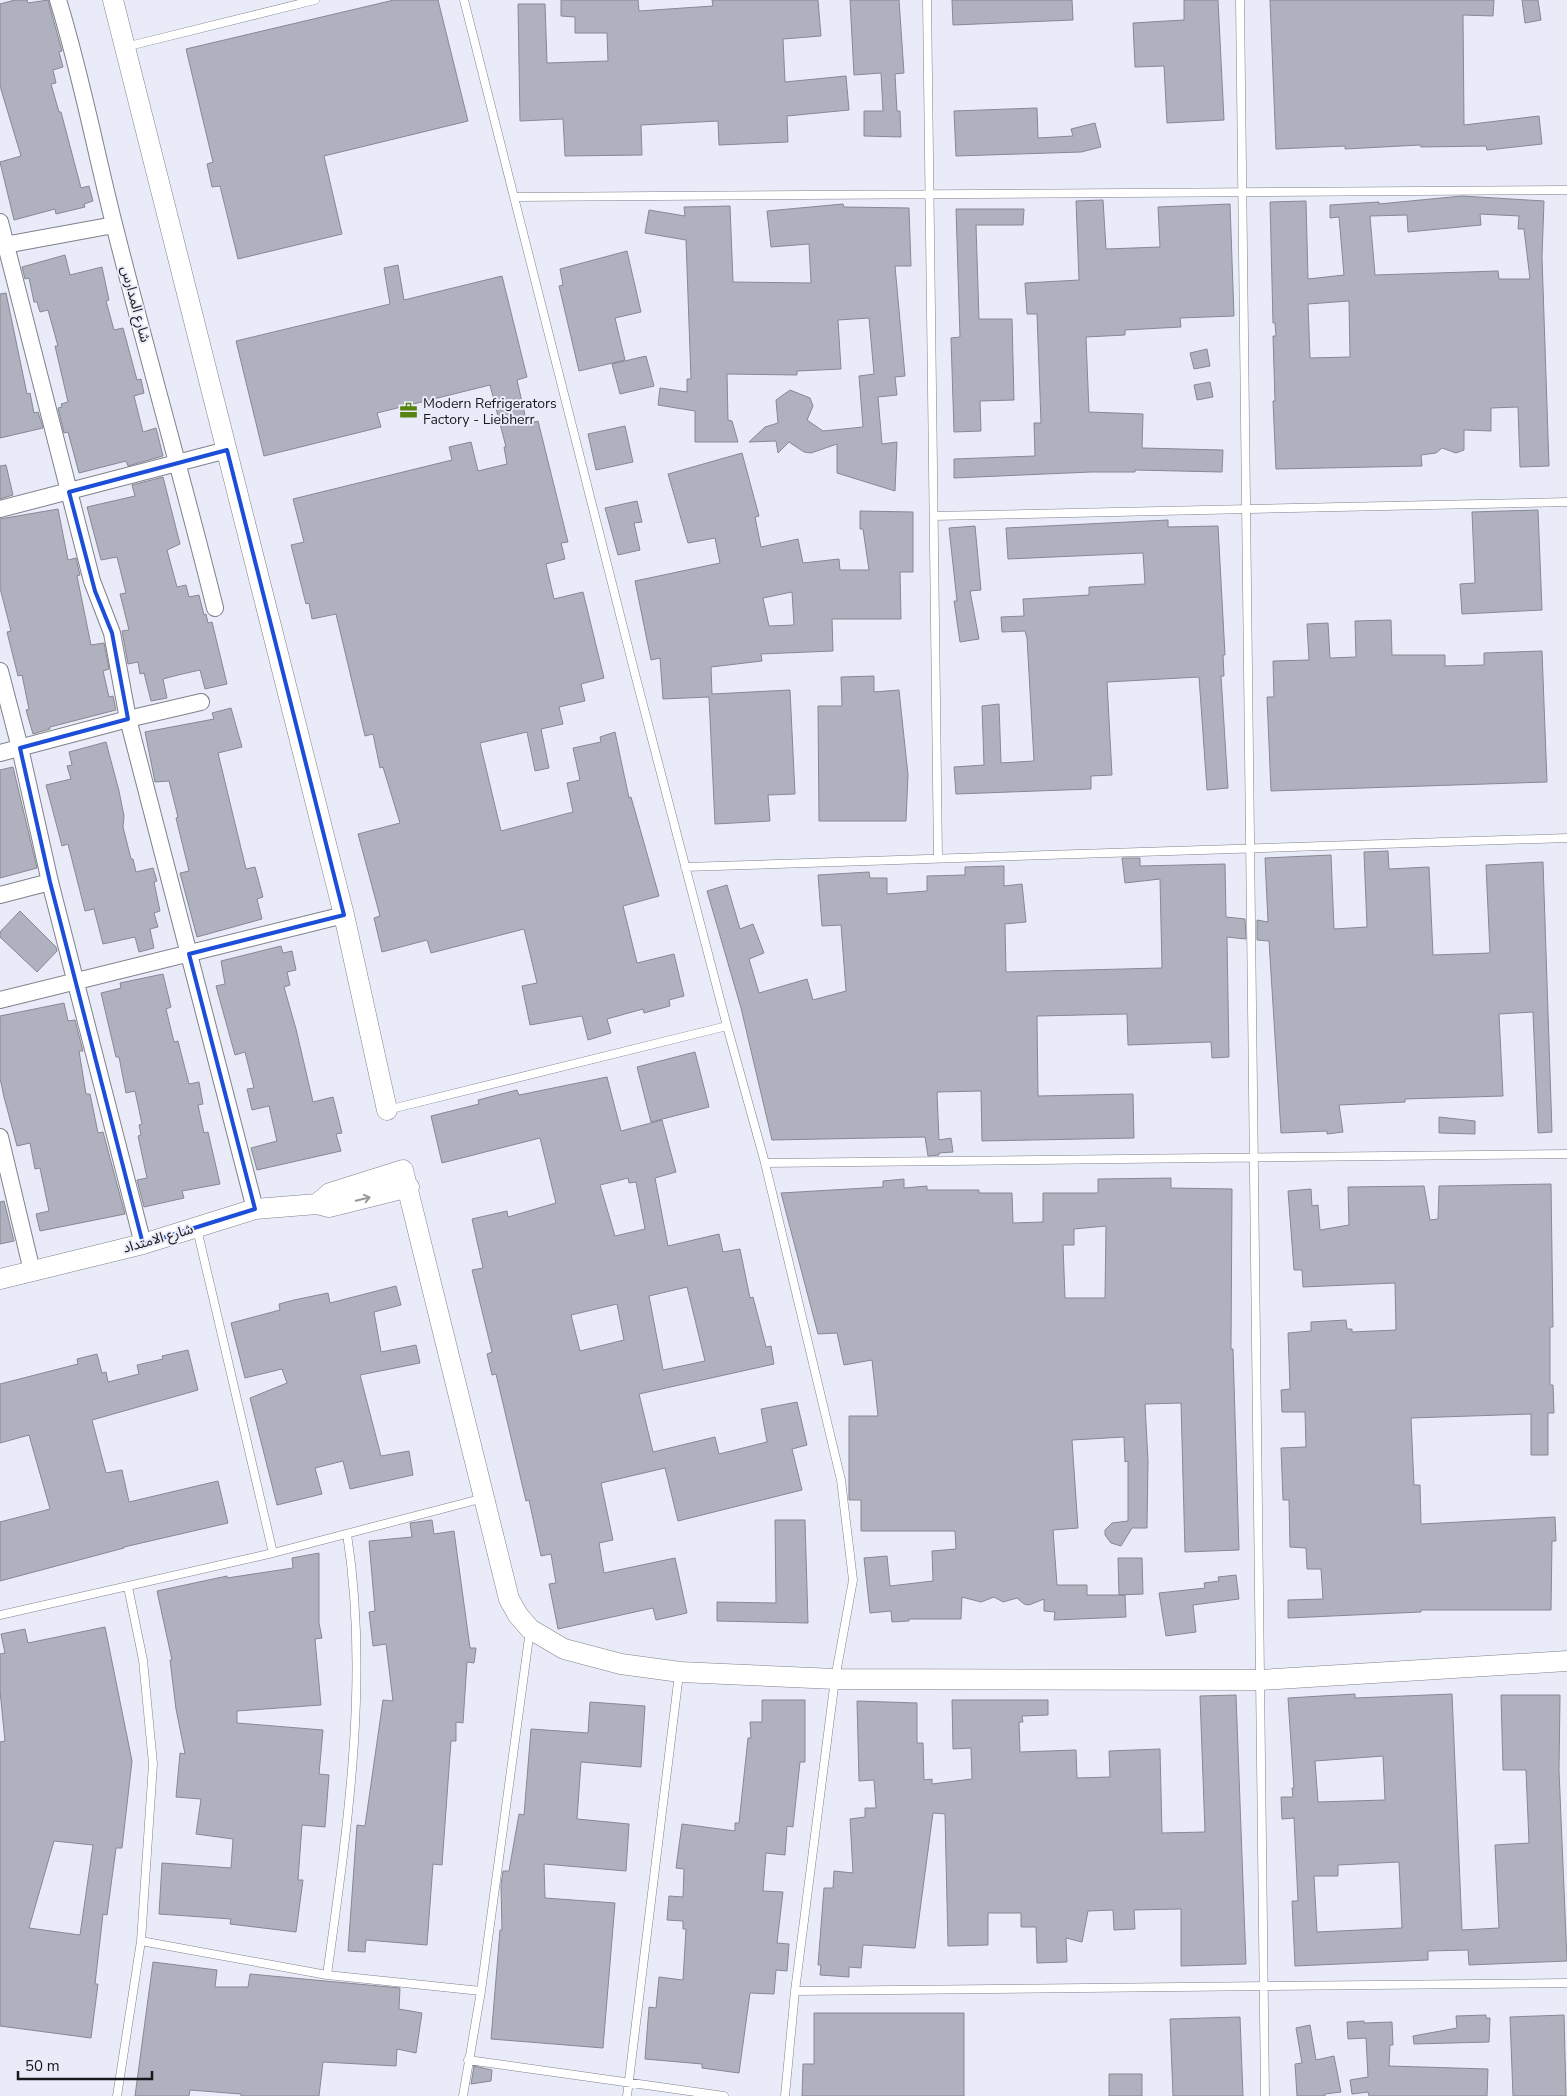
<svg xmlns="http://www.w3.org/2000/svg" width="1567" height="2096" font-family="'Nunito Sans','Noto Sans Arabic',sans-serif">
  <style>
    .building { fill: #b0b1be; stroke: #878894; fill-rule: evenodd }
    .lines { fill: none; stroke-linecap: round; stroke-linejoin: round }
    .service-casing { stroke: #7f818c; stroke-width: 9 }
    .minor-casing { stroke: #7f818c; stroke-width: 18 }
    .tertiary-casing { stroke: #7f818c; stroke-width: 21 }
    .service { stroke: #fff; stroke-width: 8 }
    .minor { stroke: #fff; stroke-width: 16 }
    .tertiary { stroke: #fff; stroke-width: 20 }
    .oneway { stroke: #979899 }
    .marked { fill: none; stroke: #1d4ed8; stroke-width: 4; stroke-linejoin: round }
    .labels { text-anchor: middle; stroke-width: 4; stroke-linejoin: round; paint-order: stroke }
    .street-label { font-size: 14px; fill: #18191d; stroke: #eaebf8 }
    .poi-label { font-size: 14px; fill: #18191d; stroke: #eaebf8; text-anchor: start }
  </style>
  <rect width="100%" height="100%" fill="#eaebf8"/>
  <path class="building" d="M15,0H27L28,3L48,0L62,51L59,52L63,67L53,70L56,83L51,84L59,112H61L81,188L89,186L93,201L84,204L85,207L56,214L55,209L14,220L0,162L21,156L0,86V4Z
    M394,0H438L468,121L324,156L342,234L238,259L220,186L212,187L207,164L213,162L186,49Z
    M561,0H638L639,11L713,6L712,0H818L821,36L783,39L785,82L846,76L849,110L787,116L788,142L719,145L718,121L641,125L642,155L565,156L563,119L520,121L518,4H545L547,63L608,61L607,33H575V17L561,16Z
    M850,0H899L904,73L895,74L897,111H900L901,137L864,136V111H883L881,73L854,75Z
    M952,0H1072L1073,20L953,25Z
    M1184,0H1218L1224,120L1167,123L1164,66L1135,67L1133,23L1184,20Z
    M1270,0H1494L1493,16L1463,15L1464,125L1539,116L1542,144L1487,150L1486,146L1421,147L1420,145L1345,149V146L1276,149Z
    M1522,0H1538L1541,20L1525,23Z
    M1037,108L1038,138L1073,136L1071,129L1095,123L1101,147L1081,152L956,156L954,111Z
    M1462,196L1544,201L1542,257L1549,466L1520,467L1518,407L1491,408V431L1464,430V450L1456,453L1442,448L1436,453L1421,455L1422,466L1276,469L1273,401H1275L1273,336H1276L1275,323H1273L1270,202L1306,201L1308,279L1344,275L1339,217L1330,218V205L1379,202V204ZM1480,214L1519,216L1518,229H1524L1530,279H1499L1498,271L1375,275L1370,216L1407,215L1408,232L1481,225ZM1349,301L1350,357L1310,358L1308,304Z
    M1103,200L1106,249L1160,247L1158,207L1230,204L1234,316L1180,318L1181,327L1125,330V335L1086,337L1089,412L1143,414L1142,448L1223,450L1222,472L1135,470V472H1091L954,478V459L1035,456L1034,423H1041L1037,314H1027L1025,283L1079,280L1076,201Z
    M843,204L844,207L909,208L911,266H895L905,376L895,377L897,395L878,397L882,444L897,442L895,491L837,473V444L811,453L804,452L789,442L778,453L776,441L749,442L765,427L778,423L776,400L790,390L810,398L813,406L807,420L823,431L863,427L859,376L874,374L869,318L838,320L841,369L797,371V375L727,374L728,420L732,421L738,442H695V411L658,405L660,388L687,392V379H691L686,240L645,233L649,210L685,216L684,207L730,206L733,282L811,283L809,244L771,247L767,211Z
    M956,209H1024L1023,225H976L979,319H1012L1014,400L980,401L981,431L954,432L951,338L960,337Z
    M627,251L641,312L615,318L625,360L579,371L559,286L563,285L560,269Z
    M65,255L70,275L102,267L109,300L106,301L114,330L123,328L137,380L141,379L144,393L134,396L143,432L156,428L163,456L128,466L126,461L79,473L68,432L64,433L58,408L62,407L61,404L68,402L55,346H58L48,310L40,312L37,302H34L29,278L25,279L22,267Z
    M398,265L404,300L502,276L527,377L517,380L527,424L538,421L568,542L561,543L565,559L546,564L554,599L583,592L604,678L581,684L585,701L559,707L563,724L541,729L549,768L535,771L527,732L480,743L501,831L573,812L567,783L580,780L573,748L601,742L600,737L615,732L629,798L631,797L659,896L623,906L637,963L674,954L684,996L669,1000L670,1006L644,1013L643,1009L607,1019L611,1033L588,1040L582,1016L530,1025L522,986L537,983L524,929L431,953L427,940L382,952L374,918L380,916L358,834L400,823L383,767L380,768L373,734L365,736L336,614L312,619L309,603L306,604L291,545L304,542L293,499L452,460L449,447L471,442L478,471L507,464L504,447H506L490,385L377,413L381,427L264,456L236,341L390,304L384,268Z
    M6,293L27,394L30,393L34,413L38,412L43,428L0,438V294Z
    M1207,349L1210,366L1194,369L1190,353Z
    M646,356L654,386L620,394L612,364Z
    M1210,382L1213,397L1197,400L1194,385Z
    M625,426L633,462L596,470L588,434Z
    M742,453L759,516L755,517L761,547L798,539L803,563L839,559L840,570H869L863,529H860V511L913,512V572H900L901,619H832L833,651L761,654L762,661L711,667L712,694L790,690L795,794L768,795L770,821L715,824L709,697L663,699L660,658L651,660L635,581L720,563L715,538L688,543L668,474ZM792,592L794,625L769,626L763,598Z
    M6,465L13,495L0,499V466Z
    M163,477L180,544L167,550L177,587L186,585L189,597L199,595L204,615L206,614L208,623L212,622L227,684L205,689L200,670L178,675L163,679L167,698L151,701L144,673L140,674L138,662L128,664L122,631L129,630L120,594L126,593L117,557L101,560L87,507L135,496L132,485Z
    M637,501L642,522L634,523L640,550L618,555L605,508Z
    M58,509L68,560L76,558L80,575L77,576L91,645L104,643L109,669L103,671L109,697L113,696L116,710L50,727V729L33,734L26,710L29,709L22,675L18,676L7,632L11,631L0,588V519Z
    M1538,510L1542,610L1462,614L1460,584L1475,583L1472,512Z
    M1168,520V527L1218,526L1225,655H1223L1224,676H1221L1228,788L1207,790L1199,677L1107,682L1112,775L1091,776V789L956,794L954,767L984,765L982,706L999,704L1001,763L1034,761L1027,638L1025,631L1002,632L1001,617L1024,616L1023,599L1089,595V587L1145,584L1143,553L1008,559L1006,528Z
    M975,526L981,590L970,591L979,639L960,642L954,601H957L949,528Z
    M1391,620L1392,655H1445V666L1484,665V653L1542,651L1547,782L1271,791L1267,697H1274L1273,661L1309,660L1307,624L1328,623L1330,658L1356,657L1355,621Z
    M874,676V692L899,690L908,775L906,821H819L818,706H842L841,677Z
    M231,708L242,747L218,753L246,869L255,867L263,897L257,899L262,919L197,937L180,873L189,871L176,818L178,817L169,781L155,782L145,732L214,719L212,713Z
    M106,742L119,791L124,816L123,827L131,859H133L136,872L153,868L157,881L154,882L160,911L154,913L158,927L150,929L154,948L139,952L135,937L103,944L94,909L85,911L68,844L62,846L46,785L71,779L67,766L72,765L69,752Z
    M13,767L37,868L0,878V770Z
    M1388,851L1389,869L1429,867L1433,955L1490,953L1486,865L1543,862L1552,1132L1538,1133L1533,1012L1499,1014L1503,1096L1405,1099V1102L1339,1105L1343,1132L1327,1134V1131L1281,1133L1269,941L1257,940V920L1268,922L1265,858L1331,855L1334,929L1367,927L1364,852Z
    M1122,858H1140V866L1225,864L1226,917L1245,919L1246,939L1227,937L1229,1057L1212,1058L1211,1042L1128,1045L1127,1014L1037,1016L1038,1096L1133,1094L1134,1138L982,1141L981,1091L937,1092L939,1140L951,1138L953,1152L939,1153V1155L928,1156L925,1137L772,1140L741,1008L707,891L727,885L740,929L753,924L764,953L749,959L759,993L807,979L813,1000L846,991L841,925L822,926L818,875L869,872L870,878H887V894L927,891V876L965,875V867L1004,866V886L1022,884L1026,922L1005,924L1006,972L1162,968L1160,879L1125,883Z
    M20,911L56,947L57,951L37,972L0,937V932Z
    M281,946L283,953L292,951L296,970L287,972L290,985L284,987L296,1029L313,1102L333,1097L342,1133L336,1134L341,1151L257,1170L251,1148L277,1141L276,1137L269,1106L252,1110L247,1089L254,1088L245,1052L235,1055L216,986L225,984L221,961Z
    M163,974L171,1007L166,1009L174,1042L178,1041L189,1084L199,1082L203,1104L198,1105L204,1133L208,1132L220,1184L182,1191L184,1198L144,1207L137,1180L147,1178L138,1136L141,1135L139,1125L142,1124L135,1091L126,1093L119,1057H116L101,993L121,988L120,983Z
    M64,1003L68,1021L75,1020L83,1051H79L86,1094H90L98,1133L103,1132L125,1214L40,1231L36,1214L49,1211L40,1168L35,1169L30,1143L17,1146L4,1097L0,1078V1016Z
    M695,1052L709,1107L651,1122L637,1067Z
    M607,1077L621,1131L662,1120L676,1172L655,1178L668,1246L719,1234L723,1252L740,1249L750,1298L753,1297L766,1347L771,1346L774,1364L639,1394L653,1452L715,1437L719,1454L767,1442L761,1409L797,1402L807,1445L792,1449L802,1490L678,1521L665,1468L601,1483L613,1540L599,1543L604,1573L675,1558L687,1613L656,1620L653,1608L558,1629L549,1584L556,1583L551,1554L541,1556L529,1500L526,1501L496,1374L492,1375L487,1354L492,1352L472,1270L483,1268L472,1219L507,1211L508,1217L556,1203L540,1138L442,1163L431,1116L479,1104L478,1100L517,1090L519,1095ZM628,1178L629,1183L636,1182L645,1229L615,1236L600,1185ZM687,1287L705,1361L663,1370L649,1296ZM617,1304L624,1340L580,1351L571,1315Z
    M1439,1117L1475,1121V1134L1439,1133Z
    M1171,1178V1188L1232,1189L1231,1349H1233L1239,1550L1185,1552L1181,1403L1145,1404L1148,1461L1147,1528H1132L1121,1546L1111,1543L1105,1535V1530L1112,1523L1128,1521V1461L1125,1462L1124,1437L1072,1440L1078,1528L1053,1530L1057,1585H1087V1595H1125L1126,1617L1054,1620L1055,1612L1044,1611V1599L1029,1605L1024,1604L1017,1598L1003,1602L994,1597L981,1602L962,1597L961,1619H909V1621L892,1622L891,1611L870,1613L864,1558L887,1556L890,1586L933,1581L932,1551L956,1549L955,1531H861V1500H849V1416H878L872,1360L844,1365L837,1333L818,1334L781,1193L883,1187V1181L904,1179V1188L927,1186V1190H979V1193H1012L1013,1223L1043,1222V1193H1098V1179ZM1106,1226L1105,1298H1065L1063,1245H1074V1229Z
    M1551,1184L1553,1327H1550V1385H1553L1554,1413H1548V1455H1531V1414L1411,1418L1414,1485H1420L1421,1524L1555,1517L1556,1541H1552L1551,1610H1421V1612L1288,1618V1600L1323,1599L1321,1569H1307L1306,1548L1290,1547L1289,1500H1283L1281,1448L1306,1447L1305,1412H1282L1281,1390L1290,1389L1288,1333L1311,1331V1322L1346,1320L1347,1329H1352V1332L1396,1330L1395,1283L1303,1287L1302,1270H1294L1288,1191L1311,1189L1312,1206L1318,1205L1320,1230L1349,1225L1348,1187L1424,1186L1430,1220L1438,1219L1439,1186Z
    M4,1201L14,1241L0,1244V1202Z
    M396,1286L401,1305L374,1312L381,1352L416,1345L420,1363L360,1375L381,1456L409,1451L413,1475L350,1489L343,1461L315,1468L322,1494L277,1505L250,1398L287,1383L282,1369L245,1378L231,1323L280,1310L279,1304L294,1300L328,1293L330,1303Z
    M188,1350L198,1390L92,1420L106,1473L122,1470L129,1502L218,1481L228,1523L124,1547V1548L0,1581V1522L50,1509L29,1435L0,1443V1384L78,1364L77,1359L97,1354L102,1373L106,1372L108,1382L139,1374L137,1365L163,1359L162,1356Z
    M432,1520L434,1534L454,1531L470,1648H476L474,1663L467,1662L463,1723L456,1722V1741H451L442,1865L433,1864L427,1945L366,1940L365,1952L348,1951L357,1825L365,1826L383,1700L393,1701L386,1644L373,1646L369,1612L375,1611L369,1541L412,1537L410,1523Z
    M775,1520H805L808,1623L717,1621V1602L776,1603Z
    M319,1553V1623L322,1638L315,1639L321,1705L237,1711V1723L323,1730L319,1774L329,1775L325,1827L302,1825L298,1880H303L296,1932L230,1924L231,1919L159,1914L162,1863L231,1868L233,1839L196,1834L201,1799L176,1797L180,1753L185,1754L176,1709L170,1660H172L157,1591L227,1576V1578L293,1568L292,1558Z
    M1118,1558H1142L1143,1594L1119,1595Z
    M1236,1575L1239,1599L1193,1605L1196,1632L1166,1636L1159,1593L1205,1588L1204,1583L1219,1581L1218,1577Z
    M105,1627L132,1761L122,1848H116L107,1915L103,1914L95,1984H98L91,2038L0,2026V1742L5,1741L0,1691V1654L5,1653L1,1634L25,1629L28,1643ZM54,1841L93,1845L80,1935L29,1928Z
    M1355,1694V1698L1452,1694L1462,1930L1499,1928L1495,1845L1529,1843L1526,1770H1503L1501,1695H1560L1559,1770L1567,1961L1469,1965L1468,1950L1428,1951V1960L1295,1966L1292,1901H1298L1294,1818L1282,1819L1281,1797H1293L1292,1788H1294L1288,1698ZM1383,1756L1385,1800L1318,1802L1315,1761ZM1399,1862L1402,1928L1317,1932L1314,1876H1338V1865Z
    M1236,1695L1246,1964L1181,1966V1909L1134,1910L1135,1929L1114,1930L1113,1910L1088,1911L1082,1942L1066,1938L1067,1962L1037,1963L1036,1927H1021V1913H988V1945L948,1946L945,1814L933,1813L915,1948L863,1945L861,1968L849,1967V1977L820,1975L821,1965H818L824,1888H833L834,1871L853,1873L850,1819L865,1817V1808H876L874,1780L859,1781L857,1701L917,1703V1743H923L924,1780L932,1779V1784L972,1779L971,1748L953,1749L952,1700H1048V1715L1022,1716L1023,1722H1019L1020,1752L1076,1750L1077,1778L1110,1777L1109,1751L1160,1749L1162,1833L1205,1832L1200,1696Z
    M762,1700H805V1762H800L793,1827L787,1826L785,1855L766,1853L763,1891L783,1892L777,1943L789,1944L787,1971L776,1970L774,1994L750,1993L739,2073L702,2068V2064L645,2059L649,2007L656,2008L659,1977L683,1980L686,1929H683V1921L667,1920L669,1896L683,1897L684,1869L676,1868L682,1824L735,1831V1823H739L748,1738H751L750,1722H762Z
    M590,1702L645,1706L641,1767L581,1762L577,1819L629,1824L626,1871L544,1864L545,1898L615,1903L603,2048L491,2039L500,1930H502L501,1885L503,1871H509L519,1814L524,1815L531,1729L588,1733Z
    M153,1962L217,1970L215,1987H248L250,1974L400,1988L399,2009L422,2013L416,2053L397,2049L396,2066L323,2062L319,2096H241V2094L190,2090L189,2096H135Z
    M814,2013H964V2096H802L803,2064H814Z
    M1486,2015V2018H1490L1489,2042L1414,2044L1413,2036L1457,2028L1456,2016Z
    M1564,2015L1566,2096H1513L1510,2017Z
    M1240,2017L1243,2096H1173L1170,2019Z
    M1364,2021V2023L1392,2022L1393,2045H1390L1389,2066L1488,2069L1487,2096H1369L1368,2092L1352,2094L1350,2080L1368,2077L1366,2038L1348,2039L1347,2022Z
    M1310,2025L1316,2060L1334,2056L1341,2092L1325,2094V2096H1297L1295,2064L1302,2063L1296,2028Z
    M474,2066L492,2070L491,2081L471,2084Z
    M1109,2074H1142V2096H1109Z"/>
  <g class="lines">
    <defs>
      <path id="service" d="M464,0L636,678L727,1026L765,1163L841,1480L853,1580L835,1679L795,1991L785,2096
        M927,0L938,858
        M1240,0L1265,2096
        M125,47L315,0
        M515,197L1567,190
        M934,516L1567,502
        M685,867L1567,838
        M387,1110L727,1026
        M765,1163L1567,1154
        M197,1229L273,1553
        M0,1615L273,1553L484,1498
        M141,1941L327,1975L481,1991
        M327,1975C347,1830 370,1680 347,1534
        M795,1991L1567,1983
        M468,2060L724,2096
        M117,2096L141,1941L153,1764L143,1660L128,1587
        M463,2096L481,1991L530,1630
        M627,2096L679,1674"/>
      <path id="minor" d="M58,0C81,74 95,149 114,224C146,352 183,479 215,608
        M0,222L92,581L112,633L128,719L255,1209
        M0,246L114,225
        M0,509L227,450
        M0,671L20,748L50,882L143,1244
        M0,753L128,719L201,702
        M0,895L50,882
        M0,1000L344,915
        M0,1137L32,1271"/>
      <path id="tertiary" d="M113,0L344,915L387,1110
        M317,1204L330,1193L403,1170L509,1599L518,1615L530,1629L564,1649L621,1664L680,1672L835,1679L1260,1680L1567,1661
        M0,1279L143,1244L255,1209L317,1204L329,1207L409,1187"/>
    </defs>
    <use href="#service" class="service-casing"/>
    <use href="#minor" class="minor-casing"/>
    <use href="#tertiary" class="tertiary-casing"/>
    <use href="#service" class="service"/>
    <use href="#minor" class="minor"/>
    <use href="#tertiary" class="tertiary"/>
  </g>
  <defs><path id="oneway-shaft" d="M-6 0H5M1.5-3L5.5 0L1.5 3" fill="none" stroke-width="1.6" stroke-linecap="round" stroke-linejoin="round" transform="scale(1.25)"/></defs>
  <use class="oneway" href="#oneway-shaft" transform="translate(363 1199) rotate(-14)"/>
  <path class="marked" d="M227,450L344,915L189,954L255,1209L143,1244L50,882L20,748L128,719L112,633L95,591L69,492Z"/>
  <defs>
    <symbol id="office-bare" viewBox="-9 -9 18 18"><path d="M-6-3h4V-5.5h4V-3h4V5H-6ZM-1-4.5V-3h2v-1.5ZM-6 0V1H6V0Z" fill="#578411" stroke="#eaebf8" stroke-width="2.5" paint-order="stroke"/></symbol>
  </defs>
  <g fill-rule="evenodd">
    <use href="#office-bare" x="396" y="398" width="25" height="25"/>
  </g>
  <g class="labels">
    <g class="street-label">
      <text transform="translate(136 304) rotate(75)" y="5">شارع المدارس</text>
      <text transform="translate(158 1238) rotate(-16)" y="5">شارع الامتداد</text>
    </g>
    <g class="poi-label">
      <text x="423" y="408">Modern Refrigerators<tspan x="423" dy="16">Factory - Liebherr</tspan></text>
    </g>
  </g>
  <path d="M18 2071v8h134v-8" fill="none" stroke="#18191d" stroke-width="2.5"/>
  <text x="25" y="2071" font-size="15" fill="#18191d" stroke="#eaebf8" stroke-width="4" paint-order="stroke">50 m</text>
</svg>
